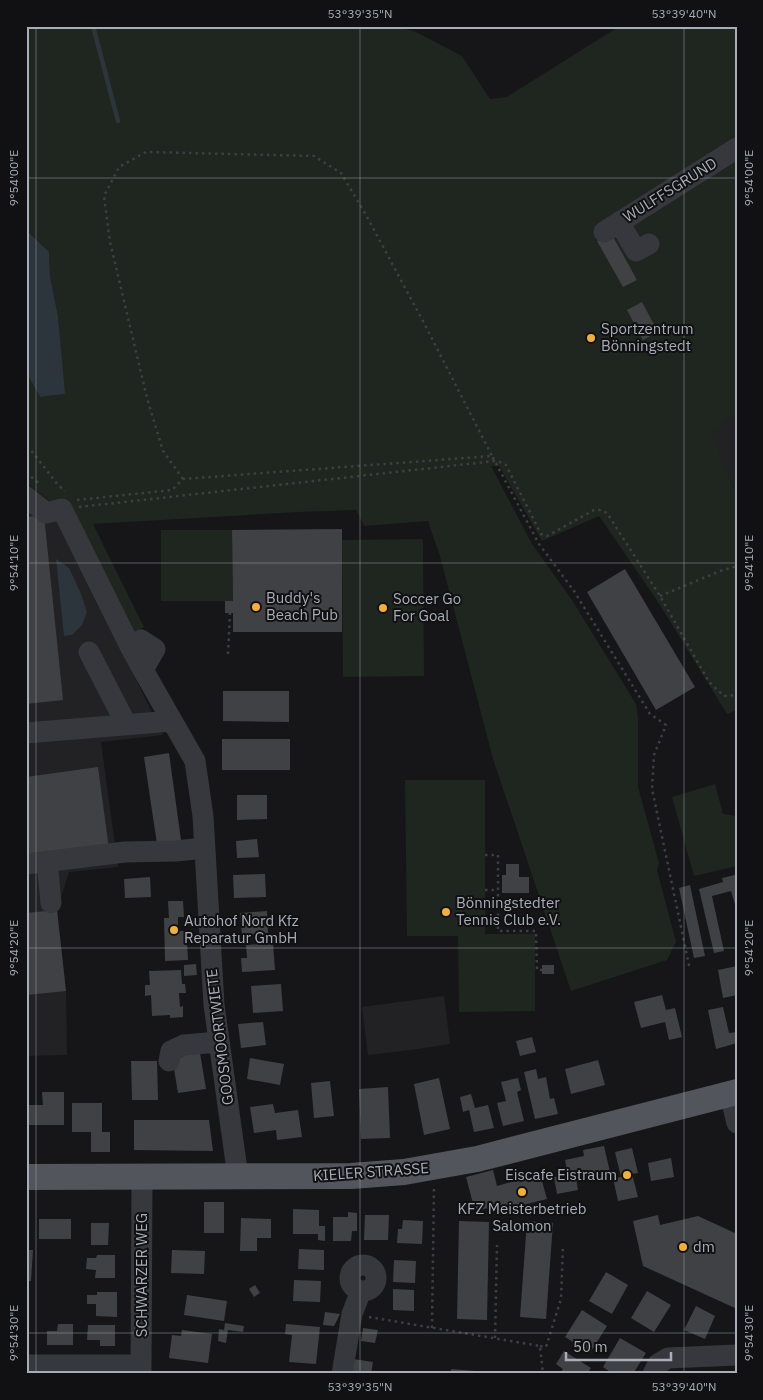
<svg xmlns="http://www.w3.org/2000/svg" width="763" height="1400" font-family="'IBM Plex Sans',sans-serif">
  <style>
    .built { fill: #222225 }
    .green { fill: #1e261f }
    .water { fill: #2c353c }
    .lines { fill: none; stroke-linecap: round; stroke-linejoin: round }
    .stream { stroke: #2c353c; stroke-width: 4.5 }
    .building { fill: #404145 }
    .path { stroke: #3d3f44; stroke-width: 2.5; stroke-dasharray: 2.5 4; stroke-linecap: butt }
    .minor { stroke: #37383d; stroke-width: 21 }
    .major { stroke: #53555c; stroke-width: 26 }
    .ticks { fill: none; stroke: #a8adb8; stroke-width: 1; stroke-opacity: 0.45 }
    .poi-dot { fill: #f2b134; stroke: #111113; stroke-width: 2 }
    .labels { text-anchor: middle; stroke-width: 4; stroke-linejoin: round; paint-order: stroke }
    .street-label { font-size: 15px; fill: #a8adb8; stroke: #111113 }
    .poi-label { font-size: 15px; fill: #a8adb8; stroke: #111113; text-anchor: start }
    .neatline { fill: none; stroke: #a8adb8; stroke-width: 2 }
    .ticks-label { font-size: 12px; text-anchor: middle; fill: #a8adb8 }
  </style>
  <rect width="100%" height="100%" fill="#161618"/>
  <path class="built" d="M737,413V496L709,432Z
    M26,483L48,499L163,735L101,742L118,867L69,872L57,910L66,991L67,1055L26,1056Z
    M444,996L450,1044L411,1050L368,1055L362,1007Z"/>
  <path class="green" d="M26,26H395L416,32L462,56L490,99L507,97L620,26H737V413L710,432L737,496V710L727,714L660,605L599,516L542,541L499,466H491L532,544L572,600L636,704L638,718V787L659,863L657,870L676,942L667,960L571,991L493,759L440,556L428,521L364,526L356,510L298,512L93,524L144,627L118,642L48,499L26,483V372L40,397L64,394L58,316L50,276L49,252L26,230Z
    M161,530H232L233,601H161Z
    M423,539L424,676L343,677L342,540Z
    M405,780H485V934H535V1011L459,1012L458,936H407Z
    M715,784L723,814L737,816V866L694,876L672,797Z"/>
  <path class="water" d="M26,230L49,252L50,276L58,316L65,394L40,397L26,372Z
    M56,559L69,568L81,594L87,612L82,625L72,635L64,636Z"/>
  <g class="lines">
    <path class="stream" d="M93,26L118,121"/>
  </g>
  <path class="building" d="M611,233L637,280L623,287L597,241Z
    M642,302L658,332L643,340L627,310Z
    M44,515L63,700L26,704V517Z
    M342,529V632H233V613H225V601H233L232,530Z
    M625,569L695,687L656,710L587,592Z
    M223,691H289V722L223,721Z
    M222,739H290V770H222Z
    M169,753L181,840L157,844L144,757Z
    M98,767L109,849L26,861V777Z
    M237,795H267V819L237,820Z
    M257,839L259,857L237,858L236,841Z
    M506,864H519V877H529V893H502V875H506Z
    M265,874L266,897L234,898L233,875Z
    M735,875L737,882V911L731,891L712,896L724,951L714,953L699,889L723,882L722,878Z
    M150,877L151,897L125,898L124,879Z
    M690,885L705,956L694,958L679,888Z
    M168,901H183L184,917H178V931H184V941H187L188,960L165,961L164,918H169Z
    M57,910L66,991L26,995V913Z
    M267,911L268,933L242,935L240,913Z
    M273,943L275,970L242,972L241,958H247L246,945Z
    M196,964L197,975L184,976V965Z
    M542,965H554V974H542Z
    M737,966V995L723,998L718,970Z
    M181,970L182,984H185L186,993H179L180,1007L183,1006V1017L170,1018V1015L152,1016L151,995L145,996V985H150L149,971Z
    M281,984L283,1011L253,1013L251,986Z
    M662,995L666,1010L675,1008L682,1037L669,1040L665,1022L641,1028L634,1002Z
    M723,1007L729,1033L737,1032V1043L716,1049L708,1010Z
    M263,1022L266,1045L241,1048L238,1024Z
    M532,1037L536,1052L520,1056L516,1041Z
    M200,1053L206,1089L178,1093L172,1057Z
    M250,1058L284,1064L280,1085L247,1079Z
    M598,1060L605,1085L571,1094L565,1069Z
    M131,1061H157L158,1100H132Z
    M536,1069L538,1079L546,1077L550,1099L554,1098L558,1114L535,1119L524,1072Z
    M439,1078L450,1129L424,1135L414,1084Z
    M518,1078L521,1090L517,1092L524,1121L503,1126L497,1103L506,1101L501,1082Z
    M330,1081L334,1116L314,1118L311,1083Z
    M388,1087L390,1138L361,1139L359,1089Z
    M42,1092H64V1125H26V1105H43Z
    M471,1094L475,1108L488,1105L494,1128L474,1132L469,1110L463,1112L460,1097Z
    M72,1103H102V1132H110V1152H91V1132H72Z
    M273,1104L275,1113L298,1110L302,1137L277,1140L276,1130L254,1133L250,1107Z
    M134,1120H209L213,1151L134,1150Z
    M604,1146L610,1172L576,1178L578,1190L557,1194L554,1177L568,1175L565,1160L584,1156L583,1150Z
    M632,1148L638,1173L632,1174L638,1197L618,1201L613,1178L621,1177L615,1152Z
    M671,1158L674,1177L651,1181L648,1163Z
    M493,1170L497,1186L540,1174L547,1199L503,1210L501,1205L475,1211L466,1177Z
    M204,1202H224V1233H204Z
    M293,1209L319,1210V1226H325V1241L318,1240V1234H293Z
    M348,1212L357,1213V1231H352L351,1241H333V1217H348Z
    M365,1215H389L388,1240H364Z
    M658,1215L660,1225L698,1216L737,1234V1309L643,1266L633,1221Z
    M241,1218L271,1219V1238H257V1251H240Z
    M39,1219H71V1239H39Z
    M403,1220L423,1221L422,1244L397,1243L398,1229H402Z
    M459,1221L489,1222L487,1320L457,1319Z
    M527,1221L553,1223L546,1319L520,1317Z
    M91,1223H109L108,1245H91Z
    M299,1249L324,1250V1270L298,1269Z
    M26,1250H33L31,1281H26Z
    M172,1250L205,1251L204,1274L171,1273Z
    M97,1255H115V1278H95L96,1270L86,1269L87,1258H96Z
    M394,1260L416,1261L415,1283L393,1282Z
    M606,1272L628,1285L612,1314L589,1301Z
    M294,1280L321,1281L320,1302L293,1301Z
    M255,1285L260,1293L254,1297L249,1289Z
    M393,1289L414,1290V1311L393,1310Z
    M647,1291L671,1305L654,1332L631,1318Z
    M97,1292H117V1317L96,1316V1304H87V1295H97Z
    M187,1295L227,1301L224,1321L184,1315Z
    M696,1306L715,1316L705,1339L684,1330Z
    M582,1310L607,1326L590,1353L565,1337Z
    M325,1312L340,1314L334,1326L323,1325Z
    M225,1323L244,1326L243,1332L228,1330L226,1343L218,1341L219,1329L224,1330Z
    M58,1324H73V1345H47V1331H57Z
    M286,1324L320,1327L316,1364L289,1362L292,1335L285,1334Z
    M88,1325H115V1346H100V1340H87Z
    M363,1328L378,1330L375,1343L361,1341Z
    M182,1330L212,1334L208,1363L169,1358L172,1335L181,1336Z
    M620,1338L646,1353L633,1374H613L603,1367Z
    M564,1351L591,1368L587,1374H559L563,1369L556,1364Z
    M353,1359L373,1362L371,1374H351Z
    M451,1369L475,1371L474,1374H451Z"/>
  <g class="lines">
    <path class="path" d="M26,449H30L58,485L65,491
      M26,473L39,483
      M183,479L163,451L147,398L110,242L104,196L119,167L146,152L314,156L341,173L366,215L424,323L492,456
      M77,500L172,490L183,479L492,456L539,544L574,591L650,714L666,725L654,755L652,789L690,970
      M79,507L495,461L500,462L506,465L541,534L547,536L594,510H601L607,513L660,596L709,682L724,696L737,695
      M660,596L720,571L737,566
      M228,654L230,613
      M485,855H498V931H536L537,970H542
      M485,890H498
      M369,1317L540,1346L543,1374
      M432,1328L434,1187
      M495,1338L497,1245
      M540,1346L546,1347L561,1299L563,1245"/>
    <path class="minor" d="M619,222L636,251L649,244
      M604,232L737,148
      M26,497L46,513L62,509L131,648
      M89,652L122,716L124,725
      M143,670L131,648L141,640L155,649L143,670L195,761L203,816L214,1005L238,1177
      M26,733L172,721
      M47,861L51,903
      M26,864L125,852L176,851L204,848
      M169,1061L171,1051L184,1045L219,1042
      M730,1094L737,1123
      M350 1278a13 13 0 1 1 26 0a13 13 0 1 1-26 0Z
      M26,1365H141
      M141,1374L142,1177
      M342,1374L352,1314L361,1291
      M653,1374L658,1364L668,1358L737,1355"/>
    <path class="major" d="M26,1177L351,1176L404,1172L477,1159L737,1092"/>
  </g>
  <path class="ticks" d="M36,26V1374M360,26V1374M684,26V1374M26,178H737M26,563H737M26,948H737M26,1333H737"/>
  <g class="poi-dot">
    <circle cx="591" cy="338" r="5"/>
    <circle cx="256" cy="607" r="5"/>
    <circle cx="383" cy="608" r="5"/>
    <circle cx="446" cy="912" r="5"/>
    <circle cx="174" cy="930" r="5"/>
    <circle cx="627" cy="1175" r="5"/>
    <circle cx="522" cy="1192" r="5"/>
    <circle cx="683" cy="1247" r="5"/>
  </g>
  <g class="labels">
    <g class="street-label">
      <text transform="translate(670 190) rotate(-32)" y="5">WULFFSGRUND</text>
      <text transform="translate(220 1037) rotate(-97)" y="5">GOOSMOORTWIETE</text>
      <text transform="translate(371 1172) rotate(-4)" y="5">KIELER STRASSE</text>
      <text transform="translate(142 1275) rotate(-90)" y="5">SCHWARZER WEG</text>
    </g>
    <g class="poi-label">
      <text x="601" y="334">Sportzentrum<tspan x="601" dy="17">Bönningstedt</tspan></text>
      <text x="266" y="603">Buddy's<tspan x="266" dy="17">Beach Pub</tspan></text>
      <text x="393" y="604">Soccer Go<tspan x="393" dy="17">For Goal</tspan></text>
      <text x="456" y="908">Bönningstedter<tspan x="456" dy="17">Tennis Club e.V.</tspan></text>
      <text x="184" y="926">Autohof Nord Kfz<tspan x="184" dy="17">Reparatur GmbH</tspan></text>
      <text x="617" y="1180" text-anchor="end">Eiscafe Eistraum</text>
      <text x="522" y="1214" text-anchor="middle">KFZ Meisterbetrieb<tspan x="522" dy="17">Salomon</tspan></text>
      <text x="693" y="1252">dm</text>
    </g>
  </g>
  <rect width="763" height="1400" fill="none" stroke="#111113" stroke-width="55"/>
  <path d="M566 1352v8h105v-8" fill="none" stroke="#a8adb8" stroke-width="2.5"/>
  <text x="573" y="1352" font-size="15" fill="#a8adb8" stroke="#111113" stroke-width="4" paint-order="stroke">50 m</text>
  <rect x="28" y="28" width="708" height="1344" class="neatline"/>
  <g class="ticks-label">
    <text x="360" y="18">53°39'35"N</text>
    <text x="684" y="18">53°39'40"N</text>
    <text transform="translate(749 178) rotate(-90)" y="4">9°54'00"E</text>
    <text transform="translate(14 178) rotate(-90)" y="4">9°54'00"E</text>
    <text transform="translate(749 563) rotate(-90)" y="4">9°54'10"E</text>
    <text transform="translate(14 563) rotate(-90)" y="4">9°54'10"E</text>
    <text transform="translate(749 948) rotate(-90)" y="4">9°54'20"E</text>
    <text transform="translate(14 948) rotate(-90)" y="4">9°54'20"E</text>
    <text transform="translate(14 1333) rotate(-90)" y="4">9°54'30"E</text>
    <text transform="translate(749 1333) rotate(-90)" y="4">9°54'30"E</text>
    <text x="360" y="1391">53°39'35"N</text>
    <text x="684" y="1391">53°39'40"N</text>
  </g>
</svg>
